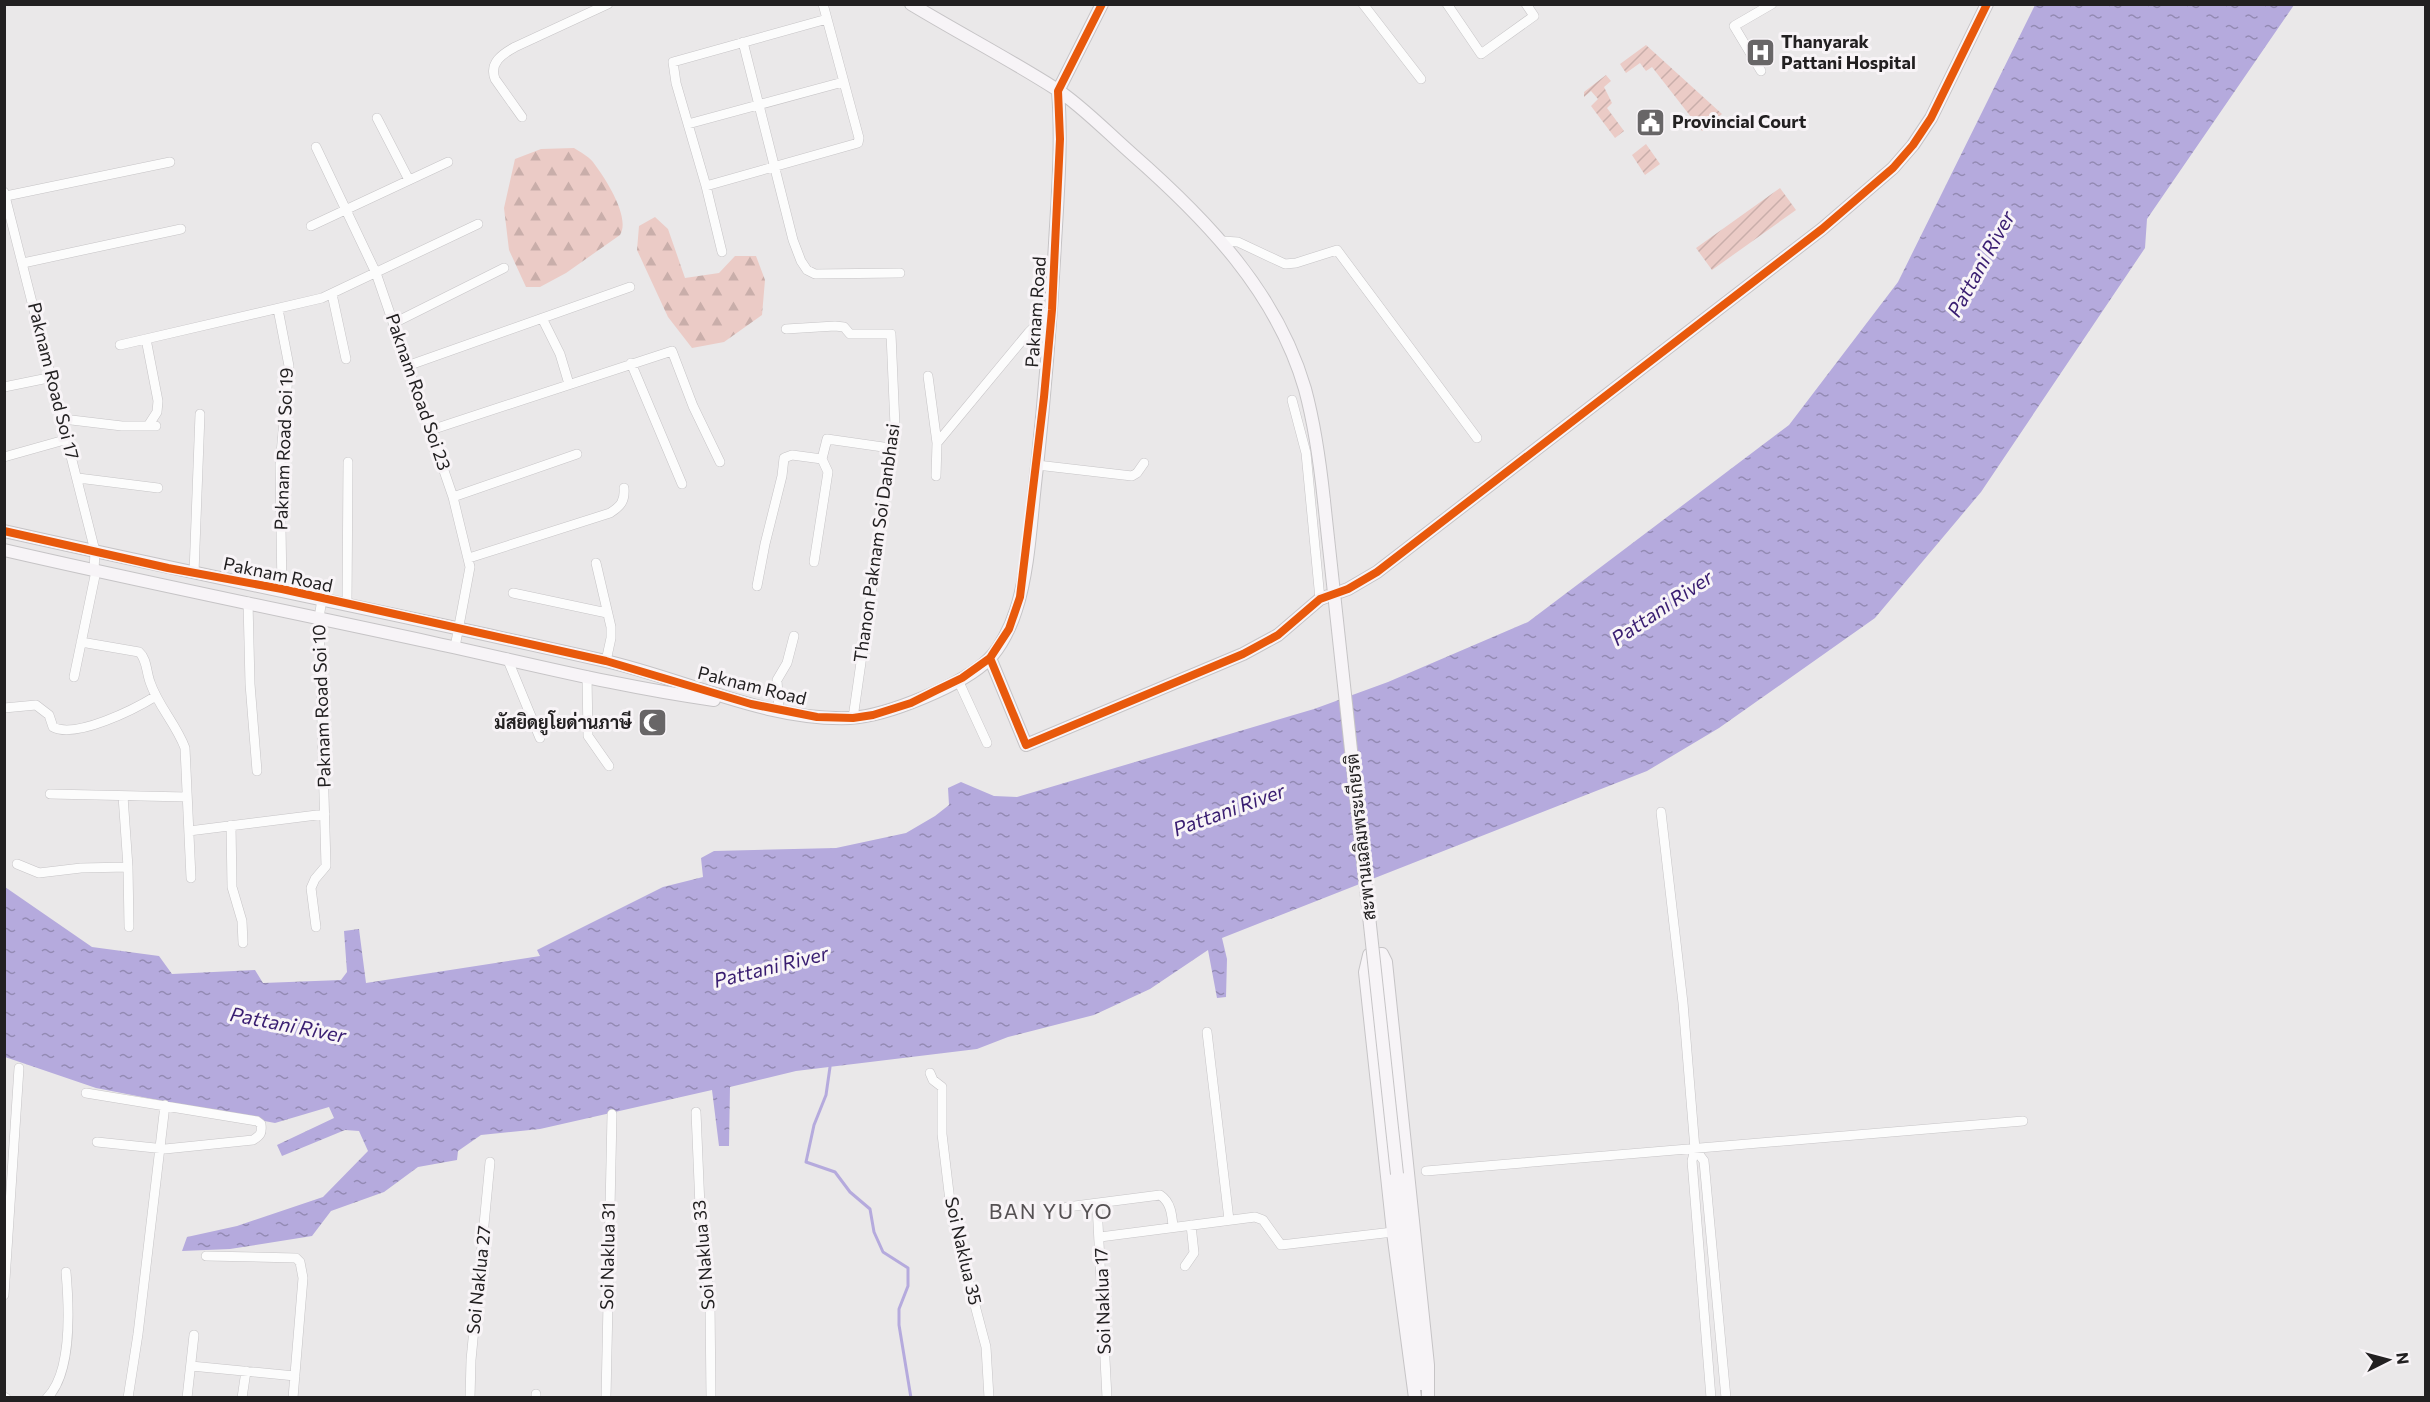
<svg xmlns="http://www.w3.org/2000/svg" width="2430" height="1402" font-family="Commissioner,Sarabun,sans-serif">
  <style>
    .forest { fill: url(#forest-firs) }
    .garden { fill: url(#garden-furrows) }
    .water { fill: url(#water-ripples) }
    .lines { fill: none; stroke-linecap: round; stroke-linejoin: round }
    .stream { stroke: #b5aadd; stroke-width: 3 }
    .street-casing { stroke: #c6c4c6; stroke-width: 10 }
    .secondary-casing { stroke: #c6c4c6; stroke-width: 14 }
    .street { stroke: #fcfcfc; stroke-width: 9 }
    .secondary { stroke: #f7f4f7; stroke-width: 12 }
    .secondary-bridge-casing { stroke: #c6c4c6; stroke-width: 14; stroke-linecap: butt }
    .secondary-bridge { stroke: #f7f4f7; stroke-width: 12 }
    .cycleway-casing { stroke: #f8f4f7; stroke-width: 11 }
    .cycleway { stroke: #e8590c; stroke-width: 8 }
    .labels { text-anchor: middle; stroke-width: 6; stroke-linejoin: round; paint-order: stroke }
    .poi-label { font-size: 18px; font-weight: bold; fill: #222021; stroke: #f8f4f7; text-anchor: start }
    .street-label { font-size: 18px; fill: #222021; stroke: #f8f4f7 }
    .water-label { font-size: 20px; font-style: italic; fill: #381c70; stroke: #f8f4f7 }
    .quarter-label { font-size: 21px; letter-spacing: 1.5px; fill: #555153; stroke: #f8f4f7 }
  </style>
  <defs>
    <pattern id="forest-firs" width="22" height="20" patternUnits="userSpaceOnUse" patternTransform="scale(1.5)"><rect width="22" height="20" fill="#ebcbc6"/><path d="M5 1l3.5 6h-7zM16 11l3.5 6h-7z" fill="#c9aeaa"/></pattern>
    <pattern id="garden-furrows" width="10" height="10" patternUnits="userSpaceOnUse" patternTransform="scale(1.5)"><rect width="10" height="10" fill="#ebcbc6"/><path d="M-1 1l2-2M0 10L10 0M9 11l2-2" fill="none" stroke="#c9aeaa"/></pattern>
    <pattern id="water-ripples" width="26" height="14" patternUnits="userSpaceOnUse" patternTransform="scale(1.5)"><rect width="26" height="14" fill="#b5aadd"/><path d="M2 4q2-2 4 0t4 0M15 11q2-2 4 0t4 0" fill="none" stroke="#938ab3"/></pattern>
  </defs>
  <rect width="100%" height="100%" fill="#eae8e9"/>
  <path class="forest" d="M574,148C580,152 588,156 593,162C605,178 631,217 620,235L566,273L540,287H526L509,250L504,208L515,159L541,149Z
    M655,217L668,229L685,278L719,273L735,256H756L765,280L762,315L724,342L692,348L668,317L637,250L639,226Z"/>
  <path class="garden" d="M1646,45L1722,114L1702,131L1652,67L1646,71L1640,63L1626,73L1620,64Z
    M1606,75L1611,81L1604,87L1612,103L1607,108L1624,131L1615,138L1591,106L1598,99L1591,91L1584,97V92Z
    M1646,144L1660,164L1645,175L1632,155Z
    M1780,188L1796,210L1712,270L1696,248Z"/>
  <path class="water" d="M2035,5H2294L2147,219L2145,248L1981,492L1875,618L1719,728L1647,771L1222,938L1227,959L1226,997L1217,998L1208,950L1150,989L1094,1015L1008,1037L977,1049L796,1071L730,1087L729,1146H719L712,1090L540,1129L481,1135L458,1151L457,1160L418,1167L384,1192L331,1211L312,1236L230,1249L182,1251L187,1237L237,1226L323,1197L368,1151L359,1131L345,1130L282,1156L277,1145L334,1118L329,1107L275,1123L96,1088L5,1057V887L92,947L159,956L172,974L255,970L263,983L341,980L347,972L344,931L359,929L366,983L540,956L537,950L663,887L703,877L701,858L714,851L836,848L906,833L935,816L949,805L948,788L961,782L994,796L1017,797L1314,709L1388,682L1528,622L1789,425L1898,282Z"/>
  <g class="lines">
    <path class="stream" d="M830,1067L826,1095L814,1125L806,1162L835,1172L850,1192L870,1209L874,1232L883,1252L908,1268V1286L899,1309V1325L911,1398"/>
    <defs>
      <path id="street" d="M1363,4L1421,79
        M1447,4L1481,54L1534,16L1526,4
        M743,42L793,240L801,261L807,270L815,274L900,273
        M1761,71L1734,26L1772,4
        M522,117L495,79C489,63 502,54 515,47L608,4
        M377,118L409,180
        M688,124L843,82
        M316,147L376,273L453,497L470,567L455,647
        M706,186L858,143L859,138L823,4
        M4,192L95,551L94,571
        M6,196L170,162
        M311,226L448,162
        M1222,241L1238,242L1285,264L1296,263L1337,250L1477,438
        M722,252L706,186L676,83L673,62L827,19
        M23,263L181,229
        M332,294L346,359
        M278,309L289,366L280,465L282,589
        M542,318L560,354L569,384
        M394,323L504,268
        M786,329L835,326L844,327L850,334H891L895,426L853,718
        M146,339L158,401L157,412L148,426
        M120,345L322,298L478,224
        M631,363L682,484
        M407,366L630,287
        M928,376L937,443
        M4,387L53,377
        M1292,400L1306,453L1320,599
        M63,419L122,426H156
        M431,430L672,351L693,406L720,462
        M4,457L68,439
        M1037,465L1132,476L1137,473L1144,463
        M936,476L937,443L1029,332L1052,310
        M78,478L158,488
        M453,497L577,454
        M469,558L610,513C621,506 625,501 624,488
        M814,562L828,472L822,459
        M596,563L611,627V638L606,661
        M194,573L200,414
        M757,586L765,544L782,476L784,458L792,455L822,459L827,439L890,448
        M513,593L607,613
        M248,602L250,684L257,771
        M347,605L348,462
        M81,642L139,652C147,659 146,671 150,682C158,706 176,724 185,748L191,878
        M507,658L540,738
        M587,676L588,736L609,766
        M74,677L96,571
        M958,680L987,743
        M4,708L36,705L49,715L53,727C76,739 135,709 156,696
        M779,711L777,680L787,663L794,636
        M50,794L187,797
        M123,796L128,867L129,927
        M1661,812L1683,1003L1695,1149L1692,1161L1711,1398
        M231,825L232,887L242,921L243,943
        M189,831L325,814
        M17,864L39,873L81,868L128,867
        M316,927L311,888L315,879L326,866L319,618L322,599
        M1207,1032L1229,1220
        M930,1073L933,1080L942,1087V1134L952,1218L986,1347L989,1398
        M86,1093L257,1121L261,1124C262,1133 261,1135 253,1140L165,1149L97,1142
        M696,1112L700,1207L710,1303L711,1398
        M1695,1149L1704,1161L1726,1398
        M1426,1171L2023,1121
        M1097,1204L1107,1398
        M1067,1207L1160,1195C1171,1202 1172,1215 1173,1227
        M1100,1237L1255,1217L1263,1220L1281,1245L1393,1232
        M206,1256L296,1258L300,1262L303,1278L293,1398
        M1185,1266L1194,1253L1191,1225
        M4,1295L19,1068
        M191,1366L295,1376
        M4,1397L6,1398
        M47,1398C73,1372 69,1306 66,1272
        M128,1398L138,1334L165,1105
        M187,1398L194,1335
        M242,1398L246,1371
        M470,1398L471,1360L490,1162
        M536,1398V1394
        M606,1398L612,1114"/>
      <path id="secondary" d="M911,4C959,33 1009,59 1056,89C1081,105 1109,134 1132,154C1206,219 1277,292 1305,389C1315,426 1320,463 1324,501
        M1058,91L1102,4
        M4,531C203,576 403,615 601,660C684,678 764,721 850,718C887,716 963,685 989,659C1001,647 1011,626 1016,610C1030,567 1031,513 1037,467C1045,392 1051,318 1055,243C1058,192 1062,141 1058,91
        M4,550C147,583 291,612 434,643C527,663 619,687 714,700
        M990,658L1026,745L1243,654L1278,635L1320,599L1348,589L1377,572L1822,229L1893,168L1913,145L1931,118L1987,4
        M1397,1174L1421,1384
        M1415,1398L1393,1232L1365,972L1369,955L1382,954L1386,962L1428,1365V1398"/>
    </defs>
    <use href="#street" class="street-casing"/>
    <use href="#secondary" class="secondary-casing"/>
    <use href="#street" class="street"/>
    <use href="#secondary" class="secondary"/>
    <defs>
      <path id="secondary-bridge" d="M1324,501L1397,1174"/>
    </defs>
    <use href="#secondary-bridge" class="secondary-bridge-casing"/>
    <use href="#secondary-bridge" class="secondary-bridge"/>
    <defs>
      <path id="cycleway" d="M4,531L168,568L282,589L606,661L751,704L817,717L853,718L873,715L911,703L935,691L962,678L990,658L1009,629L1020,597L1044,397L1052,310L1060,139L1058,91L1102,4
        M990,658L1026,745L1243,654L1278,635L1320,599L1348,589L1377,572L1822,229L1893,168L1913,145L1931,118L1987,4"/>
    </defs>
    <use href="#cycleway" class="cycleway-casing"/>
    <use href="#cycleway" class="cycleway"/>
  </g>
  <defs>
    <symbol id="hospital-square" viewBox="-11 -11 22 22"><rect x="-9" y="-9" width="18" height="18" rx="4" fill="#686667" stroke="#f8f4f7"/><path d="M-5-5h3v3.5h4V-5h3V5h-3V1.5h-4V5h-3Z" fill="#fff"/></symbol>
    <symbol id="civic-square" viewBox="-11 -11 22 22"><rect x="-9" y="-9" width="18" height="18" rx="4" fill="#686667" stroke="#f8f4f7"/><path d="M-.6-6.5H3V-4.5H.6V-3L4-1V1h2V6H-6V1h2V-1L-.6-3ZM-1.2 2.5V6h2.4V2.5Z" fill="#fff"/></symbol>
    <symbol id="mosque-square" viewBox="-11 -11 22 22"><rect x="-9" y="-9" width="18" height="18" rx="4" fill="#686667" stroke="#f8f4f7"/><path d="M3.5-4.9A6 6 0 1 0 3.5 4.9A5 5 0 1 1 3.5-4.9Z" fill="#fff"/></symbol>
  </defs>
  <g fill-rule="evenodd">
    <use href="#hospital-square" x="1744" y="36" width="33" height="33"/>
    <use href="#civic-square" x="1634" y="106" width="33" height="33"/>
    <use href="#mosque-square" x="636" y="706" width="33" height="33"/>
  </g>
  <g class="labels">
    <g class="poi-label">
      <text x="1781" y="48">Thanyarak<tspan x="1781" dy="21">Pattani Hospital</tspan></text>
      <text x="1672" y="128">Provincial Court</text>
      <text x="632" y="729" text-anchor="end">มัสยิดยูโยด่านภาษี</text>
    </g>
    <g class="street-label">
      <text transform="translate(1036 312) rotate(-86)" y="6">Paknam Road</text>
      <text transform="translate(53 381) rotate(76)" y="6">Paknam Road Soi 17</text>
      <text transform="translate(418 392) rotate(71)" y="6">Paknam Road Soi 23</text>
      <text transform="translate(284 449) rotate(-88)" y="6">Paknam Road Soi 19</text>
      <text transform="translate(877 543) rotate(-82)" y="6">Thanon Paknam Soi Danbhasi</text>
      <text transform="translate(278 575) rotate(12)" y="6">Paknam Road</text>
      <text transform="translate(752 686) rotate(14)" y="6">Paknam Road</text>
      <text transform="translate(322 706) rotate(-92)" y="6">Paknam Road Soi 10</text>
      <text transform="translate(1361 837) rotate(-96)" y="6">สะพานเฉลิมพระเกียรติ</text>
      <text transform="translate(963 1251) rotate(77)" y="6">Soi Naklua 35</text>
      <text transform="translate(704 1255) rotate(-95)" y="6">Soi Naklua 33</text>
      <text transform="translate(608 1256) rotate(-89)" y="6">Soi Naklua 31</text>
      <text transform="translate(479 1280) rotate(-84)" y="6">Soi Naklua 27</text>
      <text transform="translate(1103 1301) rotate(-92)" y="6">Soi Naklua 17</text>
    </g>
    <g class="water-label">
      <text transform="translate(1981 264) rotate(-61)" y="7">Pattani River</text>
      <text transform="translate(1662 608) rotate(-34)" y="7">Pattani River</text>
      <text transform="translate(1229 810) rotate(-20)" y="7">Pattani River</text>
      <text transform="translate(771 967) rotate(-14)" y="7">Pattani River</text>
      <text transform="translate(288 1025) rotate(11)" y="7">Pattani River</text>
    </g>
    <g class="quarter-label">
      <text x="1051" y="1219">BAN YU YO</text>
    </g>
  </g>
  <rect width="2430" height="1402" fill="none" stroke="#222021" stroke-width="12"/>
  <g transform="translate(2388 1360) rotate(84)" stroke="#f8f4f7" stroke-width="4.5" paint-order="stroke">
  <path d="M0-4.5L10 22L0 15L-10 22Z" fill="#222021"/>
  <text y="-9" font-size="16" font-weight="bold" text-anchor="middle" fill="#222021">N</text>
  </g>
</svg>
